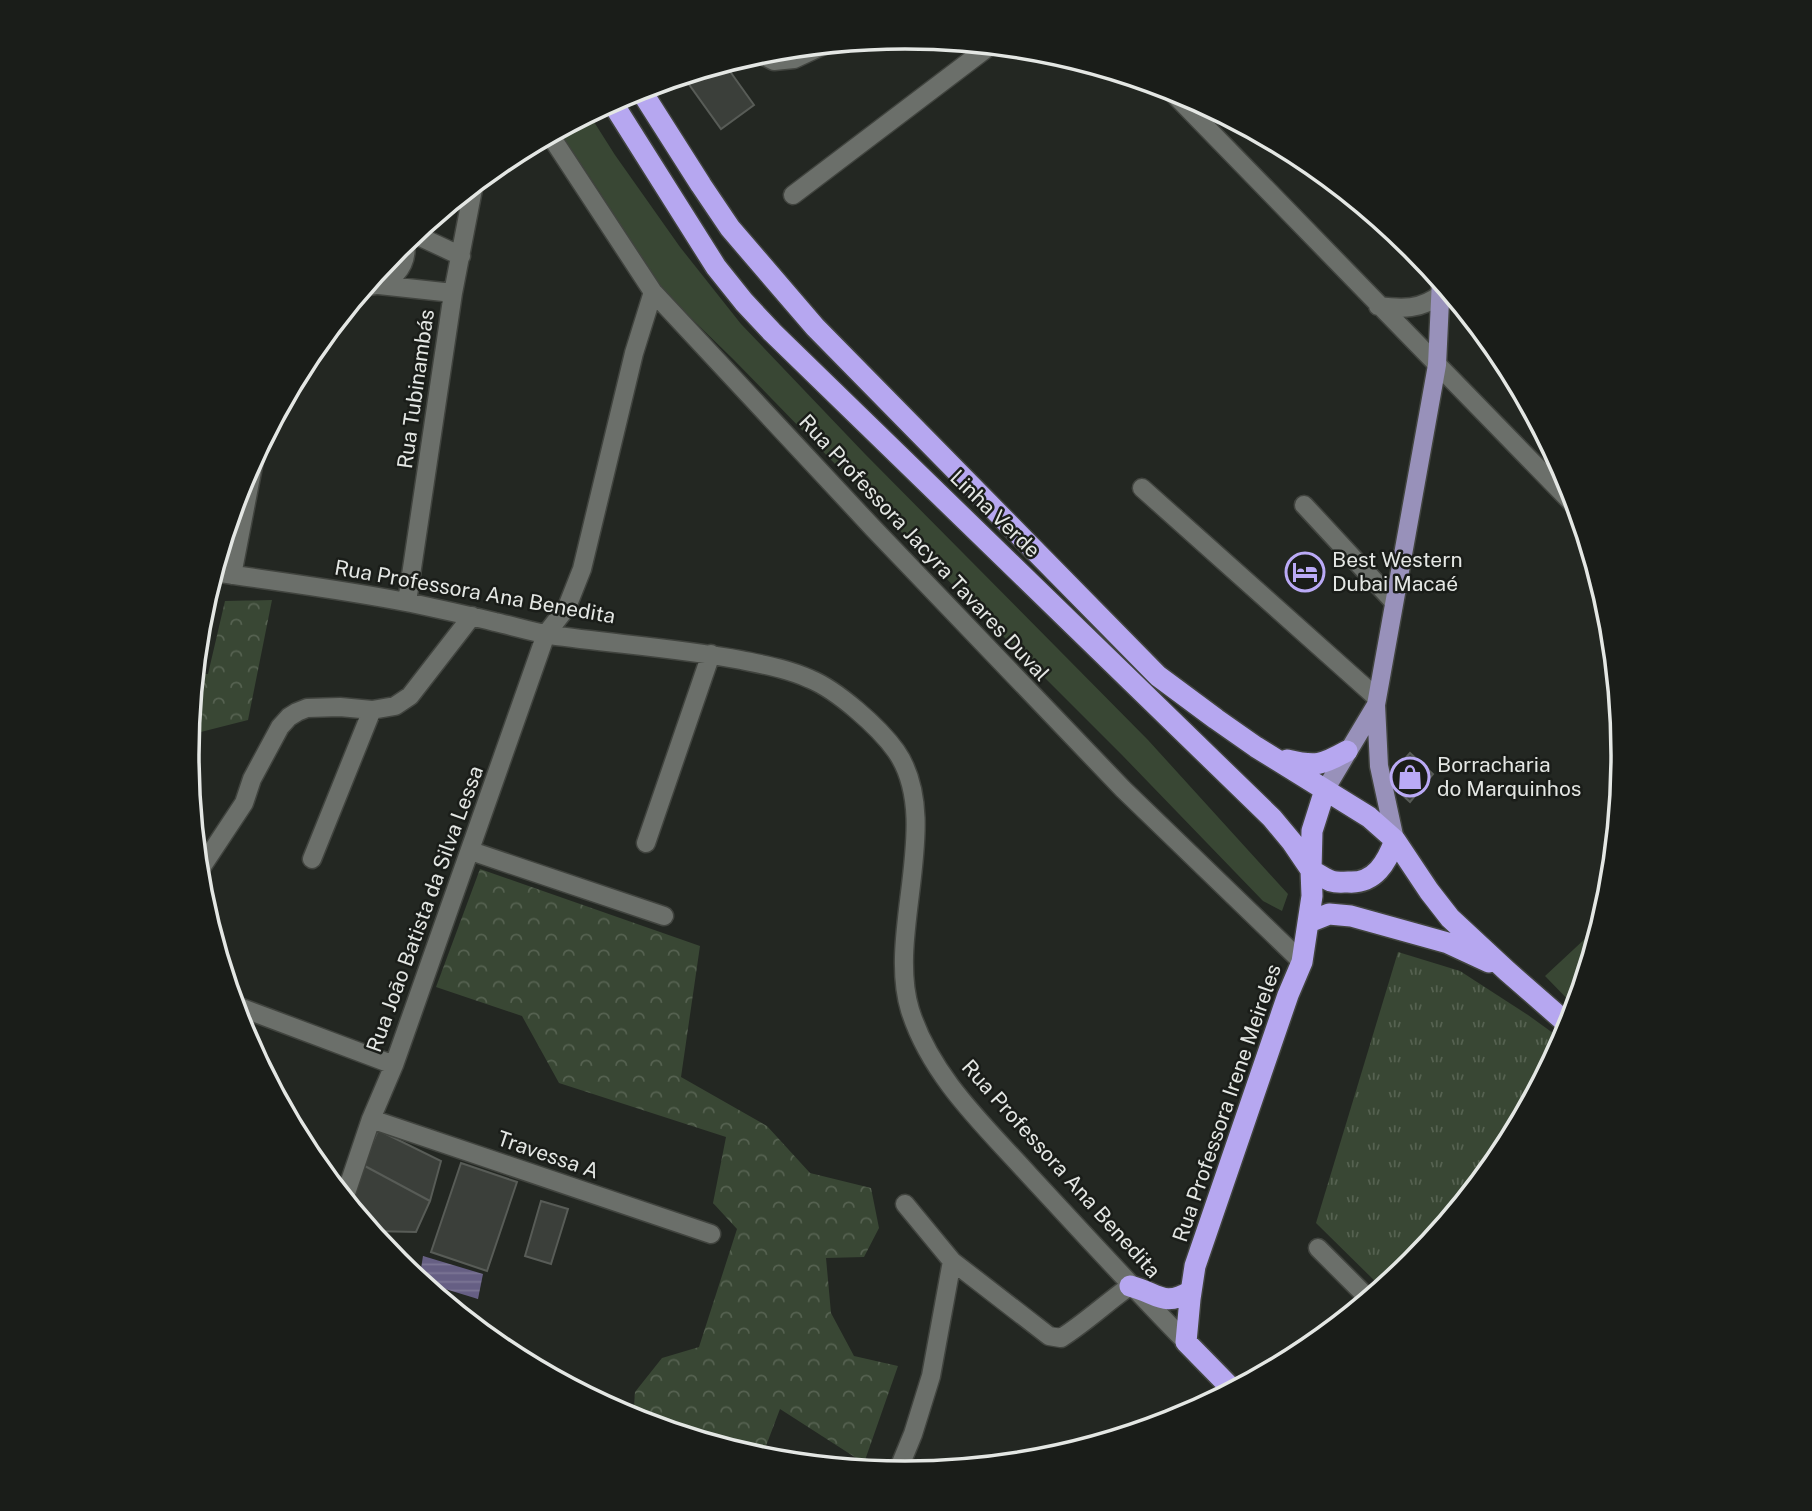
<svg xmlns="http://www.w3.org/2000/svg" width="1812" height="1511" font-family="'Public Sans',sans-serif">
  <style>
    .green { fill: #394734 }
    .forest { fill: url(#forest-crowns) }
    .park { fill: url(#park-tufts) }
    .water { fill: url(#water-rules) }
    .building { fill: #3b3f3a; stroke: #585c57; stroke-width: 2 }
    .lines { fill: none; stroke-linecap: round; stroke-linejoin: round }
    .minor-casing { stroke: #41443f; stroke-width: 21 }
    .major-casing { stroke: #41443f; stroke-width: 21 }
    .highway-casing { stroke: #41443f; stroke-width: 24 }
    .minor { stroke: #6b6f6a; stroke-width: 18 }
    .major { stroke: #9891ba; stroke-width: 18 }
    .highway { stroke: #b6a7f0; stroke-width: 21 }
    .labels { text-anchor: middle; stroke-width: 5; stroke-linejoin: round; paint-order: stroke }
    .street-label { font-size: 21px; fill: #e4e7e4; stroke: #1a1d19 }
    .poi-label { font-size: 21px; fill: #e4e7e4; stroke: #1a1d19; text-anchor: start }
    .rim { fill: none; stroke: #e4e7e4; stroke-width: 3.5 }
  </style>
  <defs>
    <pattern id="forest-crowns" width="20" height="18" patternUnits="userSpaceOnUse" patternTransform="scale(1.75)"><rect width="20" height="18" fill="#394734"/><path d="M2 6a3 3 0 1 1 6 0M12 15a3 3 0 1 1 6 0" fill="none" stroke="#566251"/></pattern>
    <pattern id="park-tufts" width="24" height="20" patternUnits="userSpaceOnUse" patternTransform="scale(1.75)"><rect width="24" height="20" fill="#394734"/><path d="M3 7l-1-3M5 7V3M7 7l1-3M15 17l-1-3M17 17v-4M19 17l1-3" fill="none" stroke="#566251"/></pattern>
    <pattern id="water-rules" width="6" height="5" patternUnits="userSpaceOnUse" patternTransform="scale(1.75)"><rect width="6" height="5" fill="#665f84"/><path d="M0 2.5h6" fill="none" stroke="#7c7695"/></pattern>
  </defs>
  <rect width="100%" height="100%" fill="#232722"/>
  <path class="green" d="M589,114L615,155L680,247L741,324L865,454L1148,740L1288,894L1282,911L1263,901L1122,755L977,610L734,360L653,281L599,191L558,130Z
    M1603,922L1577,1009L1545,976Z"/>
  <path class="forest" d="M272,600L248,720L189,735L195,674H208L225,601Z
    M480,869L700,946L681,1077L767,1126L810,1173L871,1188L879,1228L864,1257L826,1258L831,1313L854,1356L898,1366L864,1463L780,1409L766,1446L768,1461L633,1420L635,1392L662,1358L699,1347L737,1229L713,1203L726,1137L559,1083L522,1016L436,987Z"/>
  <path class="park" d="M1398,952L1460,971L1528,1015L1564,1041L1503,1155L1414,1264L1383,1289L1316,1223Z"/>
  <path class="water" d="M423,1256L483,1274L478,1299L419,1281Z"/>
  <path class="building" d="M724,63L754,105L721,129L683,76Z
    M1410,753L1433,774L1410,802L1386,780Z
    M378,1130L441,1161L430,1201L363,1165Z
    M461,1163L517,1182L487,1271L431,1252Z
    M363,1165L430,1201L416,1232L371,1231L351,1207Z
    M541,1201L568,1209L551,1264L525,1256Z"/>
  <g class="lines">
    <defs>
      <path id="minor" d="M758,53L774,61L794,59L824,45
        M1167,87L1579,510
        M550,135L653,292L873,528L1123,789L1302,962
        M793,195L991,45
        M414,234L461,256
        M379,285L453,293
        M366,286C390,286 409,267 405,242
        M1378,306C1402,309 1421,310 1441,294
        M1142,488L1377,698
        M1304,505L1393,601
        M214,572C280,582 346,590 411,603C439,609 467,615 495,622C513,626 532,632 550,635C614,644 678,648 741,660C765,665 788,669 810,679C837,690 879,727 896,751C944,820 886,932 910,1010C931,1077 985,1126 1030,1176C1082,1232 1133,1288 1186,1342
        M232,575L255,456
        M407,602L453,293L474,184
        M646,843L711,654
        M471,851L664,916
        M312,859L372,710
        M199,871L244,803L252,779L280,727L289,717L297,712L307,708L340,707L372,710L395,706L410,696L472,616
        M234,1005L394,1065
        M371,1119L711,1234
        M344,1199L371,1119L394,1065L546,634L567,607L582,569L634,353L653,292
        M905,1204L952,1261L1049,1336L1061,1338C1085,1323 1106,1303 1130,1286
        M1318,1248L1370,1300
        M897,1473L913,1434L931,1376L952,1261"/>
      <path id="major" d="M1325,790L1376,705
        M1395,840L1379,766L1376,705L1437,365L1441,280"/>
      <path id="highway" d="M640,89L701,185L730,228L815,327L1158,676L1216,719L1256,747L1369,817L1395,840L1429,891L1450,918L1507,971L1571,1027
        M612,102L716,267L744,302L772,332L1272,818L1292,842L1311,870L1312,896L1302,962L1288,995L1195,1266L1190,1299L1186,1342L1234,1391
        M1287,760C1316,767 1322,765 1347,751
        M1325,790L1312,831L1311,870C1318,874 1324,878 1331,881C1337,883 1343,882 1348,882C1375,884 1387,862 1395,840
        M1309,922L1329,914L1351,916L1448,943L1489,962
        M1130,1286C1158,1293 1163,1308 1191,1291"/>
    </defs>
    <use href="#minor" class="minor-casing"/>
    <use href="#major" class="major-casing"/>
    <use href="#highway" class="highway-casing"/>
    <use href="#minor" class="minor"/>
    <use href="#major" class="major"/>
    <use href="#highway" class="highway"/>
  </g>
  <defs>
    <symbol id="hotel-ring" viewBox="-11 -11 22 22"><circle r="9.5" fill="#1a1d19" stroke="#baaaf6" stroke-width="1.5"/><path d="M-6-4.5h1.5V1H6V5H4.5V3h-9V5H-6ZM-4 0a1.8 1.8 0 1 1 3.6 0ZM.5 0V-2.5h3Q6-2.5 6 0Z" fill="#baaaf6"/></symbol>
    <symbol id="shop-ring" viewBox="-11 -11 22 22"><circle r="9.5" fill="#1a1d19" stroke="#baaaf6" stroke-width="1.5"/><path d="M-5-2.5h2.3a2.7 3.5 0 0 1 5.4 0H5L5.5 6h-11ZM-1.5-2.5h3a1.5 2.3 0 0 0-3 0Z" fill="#baaaf6"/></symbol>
  </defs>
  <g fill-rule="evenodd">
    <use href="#hotel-ring" x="1283" y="550" width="44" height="44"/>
    <use href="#shop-ring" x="1388" y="755" width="44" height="44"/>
  </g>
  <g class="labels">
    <g class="street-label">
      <text transform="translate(416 389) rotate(-82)" y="7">Rua Tubinambás</text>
      <text transform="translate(995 514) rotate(44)" y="7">Linha Verde</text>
      <text transform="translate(924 548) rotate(47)" y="7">Rua Professora Jacyra Tavares Duval</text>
      <text transform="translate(475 592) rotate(10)" y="7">Rua Professora Ana Benedita</text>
      <text transform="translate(425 909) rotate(-70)" y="7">Rua João Batista da Silva Lessa</text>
      <text transform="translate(1227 1103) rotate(-71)" y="7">Rua Professora Irene Meireles</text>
      <text transform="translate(548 1155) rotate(19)" y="7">Travessa A</text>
      <text transform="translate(1061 1169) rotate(48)" y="7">Rua Professora Ana Benedita</text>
    </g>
    <g class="poi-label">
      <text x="1332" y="567">Best Western<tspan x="1332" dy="24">Dubai Macaé</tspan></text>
      <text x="1437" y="772">Borracharia<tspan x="1437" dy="24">do Marquinhos</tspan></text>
    </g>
  </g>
  <path d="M0 0H1812V1511H0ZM199 755a706 706 0 1 1 1412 0a706 706 0 1 1-1412 0Z" fill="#1a1d19" fill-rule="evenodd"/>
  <path class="rim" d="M199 755a706 706 0 1 1 1412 0a706 706 0 1 1-1412 0Z"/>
</svg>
